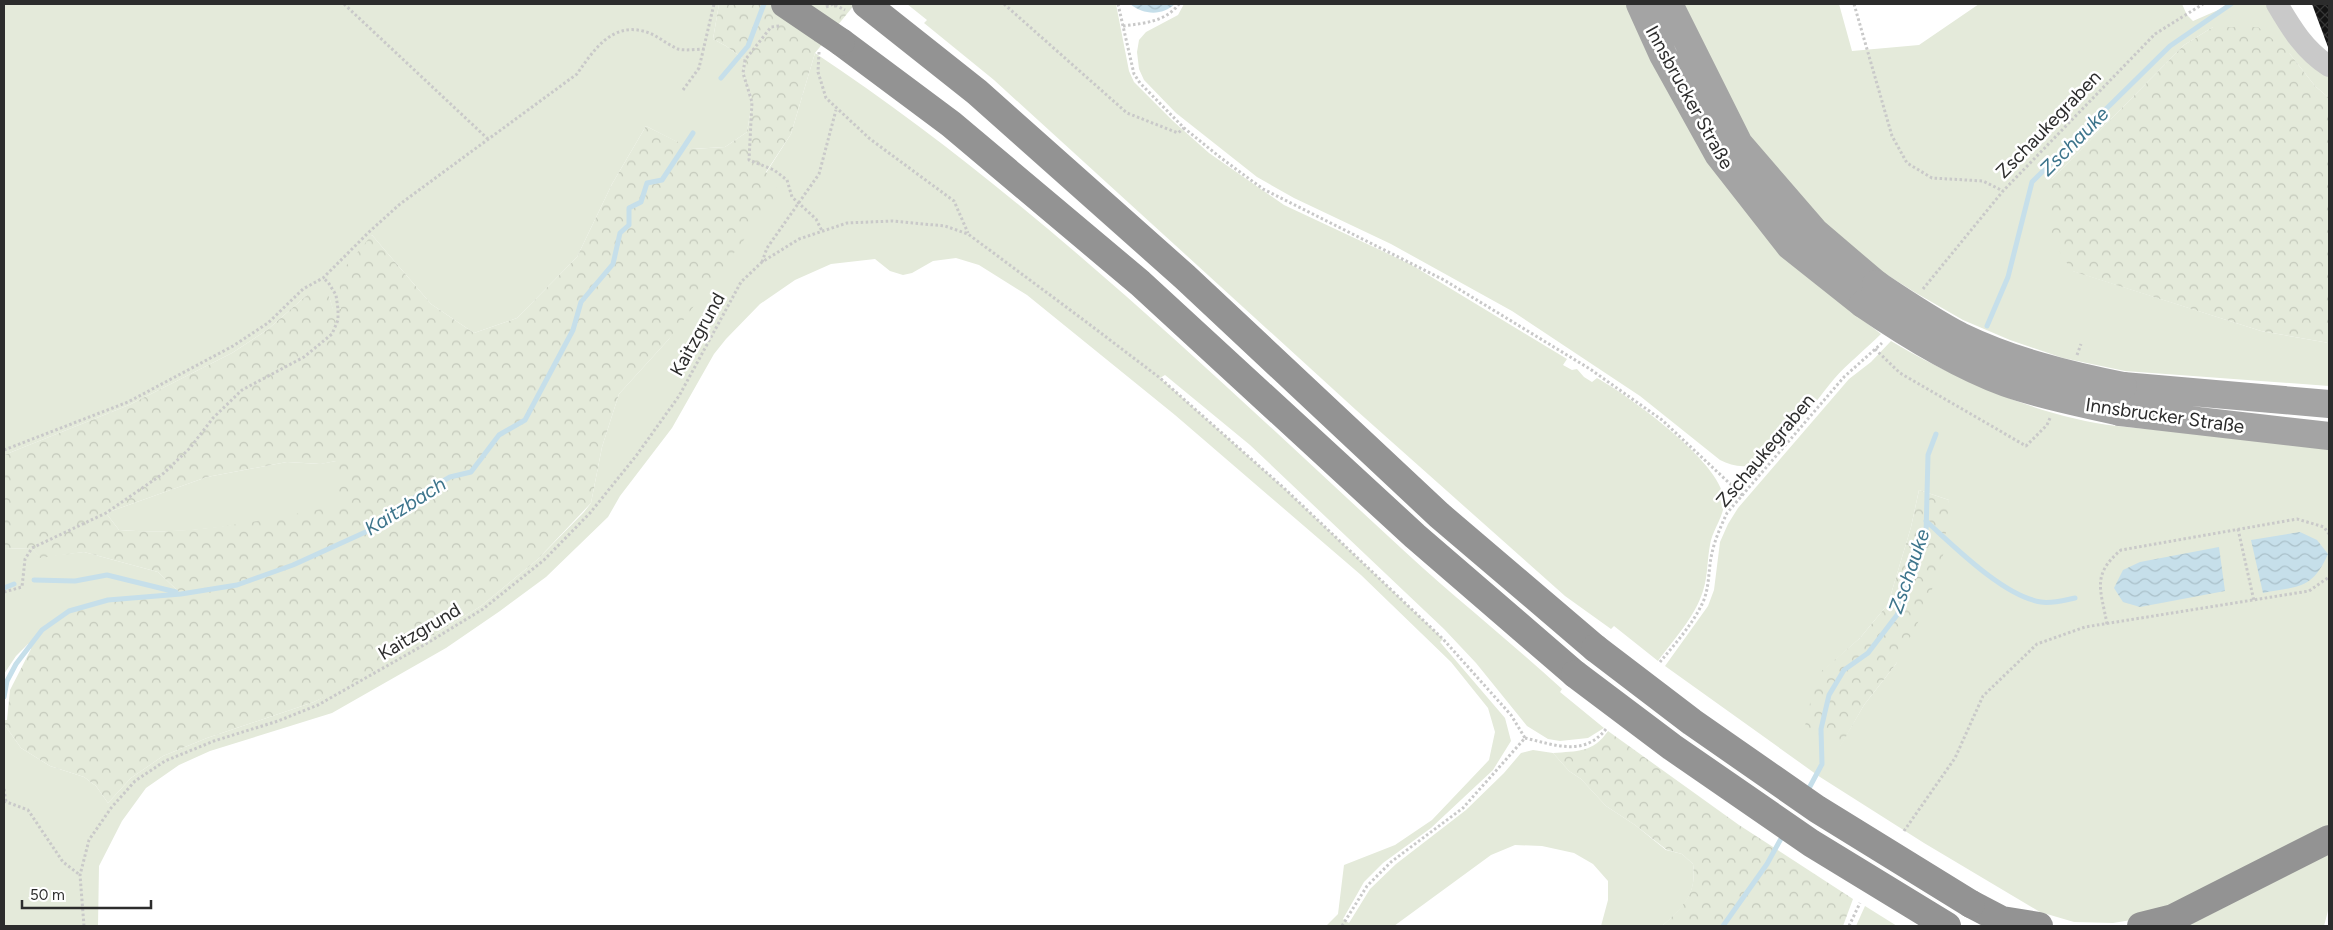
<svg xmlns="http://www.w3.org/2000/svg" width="2333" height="930" font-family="Figtree,sans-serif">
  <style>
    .grass { fill: #e4eada; fill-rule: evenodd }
    .forest { fill: url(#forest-crowns); fill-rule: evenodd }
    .water { fill: url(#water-waves) }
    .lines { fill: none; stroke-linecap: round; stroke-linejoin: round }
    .stream { stroke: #c6dfea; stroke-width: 5 }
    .building { fill: url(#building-cross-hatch) }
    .path { stroke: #c9c9c9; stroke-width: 3; stroke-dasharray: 2.5 2.5; stroke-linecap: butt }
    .minor { stroke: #c9c9c9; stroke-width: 22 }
    .major { stroke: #a4a4a4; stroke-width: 28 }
    .highway { stroke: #939393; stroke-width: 28 }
    .major-bridge { stroke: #a4a4a4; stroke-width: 28 }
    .highway-bridge { stroke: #939393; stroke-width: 28 }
    .labels { text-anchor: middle; stroke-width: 5; stroke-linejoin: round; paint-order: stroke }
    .street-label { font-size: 19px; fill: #2c2c2c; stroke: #fff }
    .water-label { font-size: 20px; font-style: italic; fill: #3d758c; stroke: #fff }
  </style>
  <defs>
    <pattern id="forest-crowns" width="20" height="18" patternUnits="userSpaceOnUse" patternTransform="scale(1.25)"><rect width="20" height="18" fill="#e4eada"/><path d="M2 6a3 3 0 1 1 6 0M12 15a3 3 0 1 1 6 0" fill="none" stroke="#c4c9bb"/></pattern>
    <pattern id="water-waves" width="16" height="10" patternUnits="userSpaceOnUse" patternTransform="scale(1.25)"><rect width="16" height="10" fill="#c6dfea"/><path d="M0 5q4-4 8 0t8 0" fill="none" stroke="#aac0c9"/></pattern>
    <pattern id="building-cross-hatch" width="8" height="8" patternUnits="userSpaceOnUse" patternTransform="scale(1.25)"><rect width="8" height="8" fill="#131313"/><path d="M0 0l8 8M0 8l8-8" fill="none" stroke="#363636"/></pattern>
  </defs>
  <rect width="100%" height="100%" fill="#fff"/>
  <path class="grass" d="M4,4H719L713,39L726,46L745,60L743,73L752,102L747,132L725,147L691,149L646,126L612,184L577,257L517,318L474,333L431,304L372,235L341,301L342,310H333L329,296L307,295L267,330L232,353L129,405L4,455Z
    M907,4H1116L1129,71L1134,82L1173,121L1209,153L1284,205L1410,264L1567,359L1563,365L1572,370L1577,369L1584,377L1592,382L1597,378C1629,396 1720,461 1724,499C1726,514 1712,530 1710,545C1707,560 1708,576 1703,591C1695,617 1674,639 1658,661L1614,626L1611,629L1565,596L1356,410L994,80L924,23L927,20Z
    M1184,4H1631L1855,314L1881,334C1866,349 1848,363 1834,379C1818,398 1774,460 1753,465C1741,468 1730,465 1720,460L1640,396L1512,311L1391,244L1294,198L1257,177L1176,113L1144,80L1139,69L1137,52L1139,40L1146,32L1178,15Z
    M1683,4H1839L1852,51L1919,45L1979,4H2182L2187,15L2193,21L2232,4H2268L2329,76V98L2315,86L2290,54L2213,27L2184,45L2052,179L2073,271L2261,331L2329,343V386L2125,371L2063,358L2010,340L1963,320L1916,293L1884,273L1836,237L1768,163L1735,114Z
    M815,53C1023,191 1205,367 1388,536C1444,589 1505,637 1562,689L1560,692L1604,728L1588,738L1560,741L1548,739L1527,726L1476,663L1444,629L1250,445L1165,375L1160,378L1285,489L1443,639L1440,642L1505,718L1511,741L1493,770L1431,828L1383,863L1364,882L1343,919L1349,923L1370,889L1396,864L1466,810L1504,773L1521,753L1533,750L1553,753L1569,771L1581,779L1606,806L1635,825L1666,850L1682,854L1693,864C1697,894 1684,907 1662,926H1601L1608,900V881L1593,864L1574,853L1542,846L1515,845L1491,855L1394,926H1326L1338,914L1344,865L1395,845L1432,820L1489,760L1495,732L1488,708L1451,662L1361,575L1175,415L1027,295L979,265L956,258L933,261L912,273L903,275L890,271L875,259L831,264L795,280L760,304L726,339L714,354L672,428L620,496L608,517L546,577L500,611L446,648L332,713L210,751L179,765L146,788L122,821L99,866L98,926H4V724L21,748L50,766L84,777L96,786L108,803L131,778L163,756L207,738L314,702L426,640L481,606L537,560L584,512L591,503L602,447L619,394L669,339L766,173L791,134Z
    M1891,341C1957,380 2040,417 2117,426C2187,434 2259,435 2329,440V832L2144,918L2113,923L2074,922L2040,912L1924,843L1820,777L1665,666L1708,606L1714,590L1720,542L1728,524L1738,508L1849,379L1871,362ZM1919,490L1949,500L1896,664L1864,705L1840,746L1816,677L1860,638L1888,604L1911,527Z
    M336,461V507C265,521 192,536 119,530L106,513L207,477L287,462L320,464Z
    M32,548L40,557L84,552L158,572L181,594L108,600L42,630L16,656L4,674V549Z
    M2329,849V907L2324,926H2176Z
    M1865,906L1897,926H1856Z"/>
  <path class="forest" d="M719,4H855L815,53L791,134L766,172L780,192L669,339L619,394L602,447L591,503L537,560L481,606L426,640L361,678L314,702L207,738L163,756L131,778L108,803L96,786L84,777L50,766L21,748L4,724V720H7L10,690L31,649L28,643C40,632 55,617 71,611C106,596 144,600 180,593L158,572L84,552L40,558L32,548L4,549V455L129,405L232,353L267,330L307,295L319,291L329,296L333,309H341L339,274L372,235L431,304L474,333L517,318L577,257L612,184L646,126L692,149L725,147L747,132L752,102L743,73L745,60L726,46L713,39ZM336,461V506C265,520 192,536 119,530L106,513L207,477L287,462L321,464Z
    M2213,27H2258L2290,54L2315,86L2329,98V343L2261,331L2072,271L2050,236L2052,179L2184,45Z
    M1919,490L1949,500L1944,552L1927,605L1896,664L1864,705L1840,747L1805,726L1816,676L1860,638L1888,604L1911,527Z
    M1608,731L1739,825L1853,899L1843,926H1662C1683,907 1697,894 1693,864L1682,854L1667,850L1635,825L1606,806L1581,779L1569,771L1553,753C1577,751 1593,753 1608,731Z"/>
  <path class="water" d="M1130,4H1175C1162,16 1144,15 1130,4Z
    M2300,532L2317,540L2328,554C2312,590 2298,586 2263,593L2251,540Z
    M2219,547L2225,591L2140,607L2123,602L2114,588L2123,570L2140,562Z"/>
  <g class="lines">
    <path class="stream" d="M721,78L748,46L764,4
      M1987,326L2008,277L2032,182L2170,46L2231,4
      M1926,521C1954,546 2003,596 2041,602C2051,604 2065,600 2075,598
      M34,580L75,581L107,575L176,592
      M4,588L14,584
      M4,697L7,681L16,664L42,630L69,611L108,600L181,594L237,585L293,565L381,525L417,496L450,477L471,472L499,435L525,420L573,330L581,302L613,264L620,233L629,225V208L641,202L647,183L662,180L693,133
      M1807,792L1822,764L1821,729L1829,695L1844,670L1868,653L1897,615L1910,580L1926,535L1928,455L1936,434
      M1723,926L1767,864L1783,835"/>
  </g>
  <path class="building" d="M2312,4H2329V47H2328Z"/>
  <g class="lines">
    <path class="path" d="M344,4L489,140
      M1004,4L1127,113L1178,133L1184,128
      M1118,4L1134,74L1140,83L1184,128L1221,158L1263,189L1444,280L1590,369L1662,420L1742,495
      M1854,4L1892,136L1907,163L1932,178L1983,181L2003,191
      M826,7L833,4L845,10
      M779,26L771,27L745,60L743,73L752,102L749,160L774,170L787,180L792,197L816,219L822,231
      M1123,26C1145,23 1165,22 1179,4
      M819,52L818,72L826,98L870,139L954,201L968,233
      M683,90L699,68L714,4
      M762,262L767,248L819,174L836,110
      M1923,289L2003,191L2155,34L2203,4
      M1875,349L1900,373L2026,446L2047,425L2050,418
      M2077,355L2081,344
      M4,450L128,402L233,346L268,323L303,289L323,278L369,232L400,204L577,74C593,51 611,23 643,31C656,34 666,44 678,49C686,51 697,49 705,49
      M2238,529L2254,601
      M4,592L22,587L25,559L32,548L106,513L164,473L190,448L213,418L242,390L304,357L332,334L338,320V309L336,295L328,282L323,278
      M2107,624C2101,590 2091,575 2121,550L2297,519L2324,527L2329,534
      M1660,662C1675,644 1693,624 1703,602C1710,586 1708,569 1712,553C1715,539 1721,526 1727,513L1844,377L1882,343
      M1525,738C1555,745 1584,757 1606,729
      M4,789L6,802
      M4,801L28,810L63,862L80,875
      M1904,831L1955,758L1983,696L2037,644L2085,627L2309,591L2329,577
      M84,926L80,875L89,840L111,808L135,781L165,761L214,741L278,721L318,705L429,642L483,609L544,560L590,513L636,456L679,396L741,282L762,262L799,239L847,223L892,221L945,226L968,234L1085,321L1160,378L1285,489L1443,639L1511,715L1525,738
      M1342,926L1367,886L1391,862L1463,808L1525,738
      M1849,926L1860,903"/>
    <path class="minor" d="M2277,4C2291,28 2305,51 2329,66"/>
    <path class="major" d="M1640,4L1663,55L1718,154L1790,246L1863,304
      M1669,4L1739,144L1815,232L1876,284
      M2123,386L2329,404
      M2120,412L2329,436"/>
    <path class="highway" d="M866,4L977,92L1185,277L1439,515L1595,648
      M841,42L951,124L1140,283L1415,536L1575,674
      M1971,904L2013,926
      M2002,920L2039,926
      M2141,926L2173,918L2329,839"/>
    <path class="major-bridge" d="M1876,284C1903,302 1931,321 1960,336C2012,361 2067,375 2123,386
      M1863,304C1908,335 1955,364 2006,383C2043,396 2082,403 2120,412"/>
    <path class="highway-bridge" d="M785,4L841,42
      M1595,648L1692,722L1817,809L1971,904
      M1575,674L1672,747L1811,843L1947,926"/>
  </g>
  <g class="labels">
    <g class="street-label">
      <text transform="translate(1690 97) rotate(61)" y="7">Innsbrucker Straße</text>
      <text transform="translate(2048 124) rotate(-46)" y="7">Zschaukegraben</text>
      <text transform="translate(697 334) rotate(-61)" y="7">Kaitzgrund</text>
      <text transform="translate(2165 415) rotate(8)" y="7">Innsbrucker Straße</text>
      <text transform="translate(1765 450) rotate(-50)" y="7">Zschaukegraben</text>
      <text transform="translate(419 631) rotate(-31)" y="7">Kaitzgrund</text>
    </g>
    <g class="water-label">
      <text transform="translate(2074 141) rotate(-45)" y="7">Zschauke</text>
      <text transform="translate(405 506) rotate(-32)" y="7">Kaitzbach</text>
      <text transform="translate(1909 571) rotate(-71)" y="7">Zschauke</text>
    </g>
  </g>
  <rect width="2333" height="930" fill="none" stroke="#2c2c2c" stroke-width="10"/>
  <path d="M22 900v8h129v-8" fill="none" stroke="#2c2c2c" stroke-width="2.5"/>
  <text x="30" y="900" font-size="15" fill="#2c2c2c" stroke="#ffffff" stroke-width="4" paint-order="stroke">50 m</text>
</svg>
